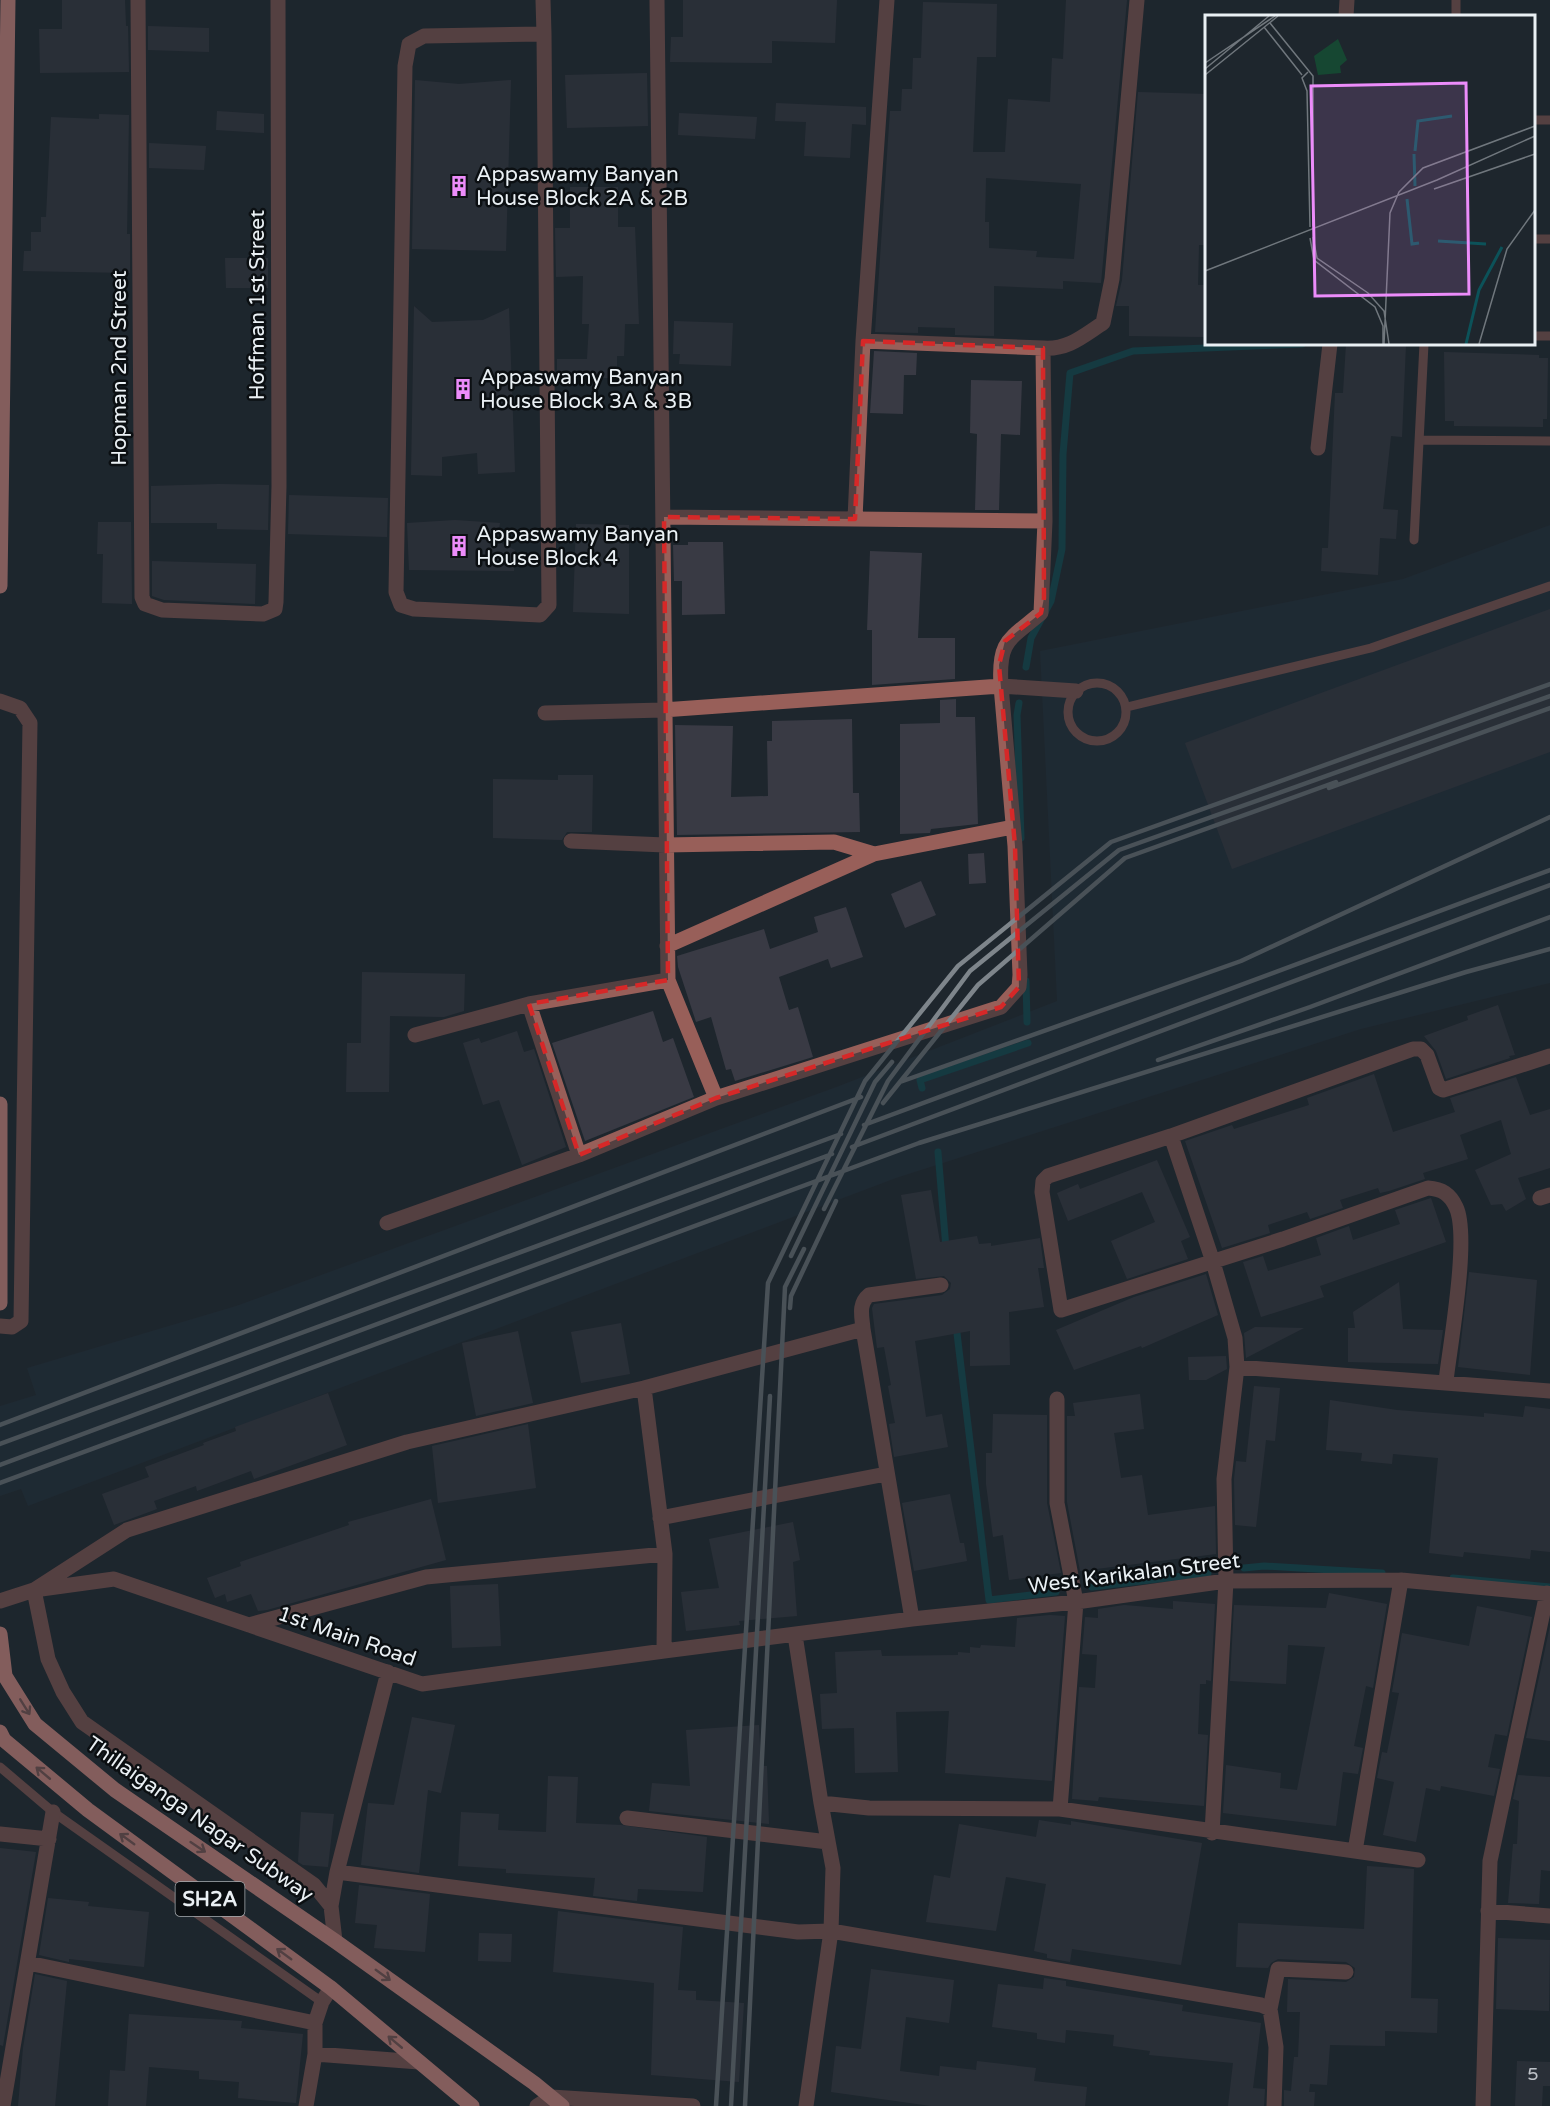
<svg xmlns="http://www.w3.org/2000/svg" width="1550" height="2106" font-family="'Varela Round',sans-serif">
  <style>
    .built { fill: #212f3a }
    .lines { fill: none; stroke-linecap: round; stroke-linejoin: round }
    .stream { stroke: #0c5259; stroke-width: 7 }
    .building { fill: #393a44; fill-rule: evenodd }
    .service { stroke: #985f59; stroke-width: 9 }
    .minor { stroke: #985f59; stroke-width: 15 }
    .primary { stroke: #fea096; stroke-width: 15 }
    .rail { stroke: #7e858b; stroke-width: 4.5 }
    .oneway { stroke: #915f5b }
    .marked { fill: none; stroke: #d62828; stroke-width: 4.5; stroke-dasharray: 12 8; stroke-linejoin: round }
    .labels { text-anchor: middle; stroke-width: 5; stroke-linejoin: round; paint-order: stroke }
    .number-label { font-size: 18px; fill: #bec2c8 }
    .shield { fill: #0b0f12; stroke: #a7acb0; stroke-width: 1.5 }
    .shield-label { font-size: 20px; font-weight: bold; fill: #eaf0f4 }
    .poi-label { font-size: 21px; fill: #eaf0f4; stroke: #0b0f12; text-anchor: start }
    .street-label { font-size: 21px; fill: #eaf0f4; stroke: #0b0f12 }
    .inset-river { fill: none; stroke: #0c5259; stroke-width: 3 }
    .inset-road { fill: none; stroke: #70777d; stroke-width: 1.5 }
    .view { fill: #ec8cfa; fill-opacity: 0.15; stroke: #ec8cfa; stroke-width: 3 }
    .inset-edge { fill: none; stroke: #eaf0f4; stroke-width: 3 }
  </style>
  <rect width="100%" height="100%" fill="#1e262d"/>
  <path class="built" d="M1550,525V983L1361,1029L896,1178L28,1506L21,1489L0,1496V1406L36,1395L27,1368L236,1306L839,1086L1057,1001L1040,651L1403,579Z"/>
  <g class="lines">
    <path class="stream" d="M1026,667L1031,638L1051,601L1062,549L1063,454L1070,373L1133,351L1302,344
      M1019,703L1017,715L1021,838
      M1026,981L1027,1022
      M922,1088L920,1080L1028,1043
      M938,1152L946,1248
      M956,1325L989,1600L1056,1592
      M1244,1568L1264,1566L1382,1573
      M1453,1578L1550,1587
      M1092,1587L1208,1573"/>
  </g>
  <path class="building" d="M62,0H125L126,26H128L129,72L40,73L39,29H62Z
    M683,0H837L835,43L772,41V63L670,62L671,37H683Z
    M1066,0H1127L1101,283L1063,281V289L994,286V336L955,335V328L918,327V333L875,332L890,111H901L902,89H912L913,58H921L923,2L997,4L996,57H977L973,152H1005L1008,99L1050,102L1052,58L1063,59ZM986,178L1081,184L1074,259L1036,257L1037,251L989,248V222H985Z
    M148,26L209,28V52L148,50Z
    M647,73L648,126L567,128L565,75Z
    M415,80L459,84L511,80L506,251L412,249Z
    M1138,92L1206,94V245H1199L1198,285H1206L1205,337L1129,336V306H1116L1122,280Z
    M776,103L866,107V125L852,124L850,158L804,156L806,122L775,121Z
    M217,111L264,114V133L216,130Z
    M679,113L757,117L755,139L678,135Z
    M99,114L129,115L127,234H130V273L23,271L24,251H31V232H41V217H46L51,117L99,119Z
    M149,143L206,146L204,170L149,168Z
    M570,187H618V227H635L639,324H625L624,356H617V378H557V359H587L589,324H582L583,276L556,277L555,228H570Z
    M225,258H268V288H226Z
    M414,306L432,322L483,320L509,308L515,472L478,474L477,453L442,457V476L411,475Z
    M674,321L733,323L731,366L679,364L680,354H673Z
    M1346,344H1406L1402,437L1391,436L1383,509L1398,510L1396,539L1380,538L1378,575L1321,571L1322,548H1328L1335,393H1343Z
    M874,351L917,353L916,375H904L903,414L870,413Z
    M1444,352L1539,355V358H1548L1547,419H1543V427L1454,426V421H1445Z
    M971,380L1022,381L1020,435L1001,434L999,510H975L977,434L970,433Z
    M218,484L269,485L268,530L217,529V523H151V486Z
    M289,495L388,498L387,537L288,534Z
    M455,520L500,523L497,541L515,550L514,571L409,570L407,523Z
    M98,522H131L132,604L102,603L103,554H97Z
    M576,524L629,525V614L573,612Z
    M688,542H723L725,614L682,615V581H674L673,545H688Z
    M870,551L922,553L918,638H955V679L872,685V630H867Z
    M152,561L256,564L255,604L164,600L152,596Z
    M1550,609V752L1232,869L1185,743Z
    M956,699V717H975L978,824L931,829L930,833L900,834V724L940,723V700Z
    M852,719L853,793H859L860,832L677,835L675,725L733,726L731,797L768,796L767,741H772V721Z
    M558,775H593L592,832H567L562,840L493,838V779L558,780Z
    M984,853L986,883L969,884L968,854Z
    M921,881L936,915L905,928L891,894Z
    M846,907L863,957L831,968L828,959L779,977L789,1010L798,1007L813,1057L735,1081L731,1069L726,1070L711,1017L696,1022L678,967L677,956L764,929L770,949L818,932L814,917Z
    M362,972L465,974L464,1011L444,1017L390,1016L389,1092H346L347,1043H361Z
    M1498,1005L1515,1055L1509,1056L1510,1058L1446,1079L1436,1051L1424,1036L1468,1020L1467,1016Z
    M653,1011L663,1042L673,1038L694,1097L585,1141L552,1043Z
    M517,1031L524,1052L534,1049L566,1147L522,1165L499,1100L483,1105L463,1043L479,1038L481,1043Z
    M1374,1074L1393,1132L1455,1112L1450,1098L1516,1077L1530,1115L1550,1109V1168L1518,1178L1526,1199L1506,1211L1502,1204L1491,1205L1475,1170L1511,1154L1501,1120L1460,1135L1468,1159L1423,1173L1425,1179L1389,1191L1380,1193L1378,1188L1340,1200L1343,1208L1310,1219L1307,1212L1268,1225L1270,1233L1222,1248L1185,1141L1232,1125L1234,1129L1309,1105L1307,1098Z
    M1157,1160L1190,1237L1181,1241L1188,1259L1127,1279L1111,1241L1155,1222L1142,1192L1068,1221L1057,1193L1078,1184L1080,1189Z
    M931,1190L940,1242L977,1236L979,1244L991,1243V1246L1040,1238L1044,1268H1038L1044,1307L1009,1312L1010,1365L970,1366V1331L915,1341L926,1417L942,1414L948,1447L894,1457L889,1424L895,1423L888,1386L891,1385L884,1347L877,1348L872,1308L874,1304L942,1295L950,1289L951,1283L944,1276L916,1279L901,1195Z
    M1431,1198L1446,1242L1320,1286L1324,1297L1261,1317L1243,1262L1263,1256L1268,1271L1321,1255L1316,1238L1349,1226L1353,1240L1400,1224L1395,1210Z
    M1469,1272L1537,1280L1530,1375L1458,1367Z
    M1206,1274L1218,1315L1142,1348L1141,1346L1074,1370L1056,1330L1134,1297Z
    M1399,1282L1403,1329L1443,1330L1438,1364L1348,1362V1328H1355L1353,1312Z
    M621,1323L630,1374L581,1383L571,1332Z
    M1255,1327L1304,1328L1246,1358L1244,1333Z
    M518,1331L533,1403L476,1416L462,1343Z
    M1226,1356L1227,1369L1206,1380H1189L1188,1357Z
    M1254,1386L1280,1388L1275,1441L1266,1440L1256,1527L1235,1525L1234,1479L1236,1461L1246,1462Z
    M328,1393L347,1445L254,1479L251,1471L197,1491L196,1486L154,1501L157,1509L114,1525L102,1494L149,1477L145,1467L204,1445L203,1443L236,1431L235,1427Z
    M1140,1394L1144,1429L1114,1433L1121,1478L1142,1475L1148,1515L1215,1506L1216,1554L1080,1571L1067,1502V1416H1075L1073,1403Z
    M1330,1400L1397,1410L1484,1417V1413L1523,1417L1525,1406L1550,1409V1552L1531,1550L1530,1559L1464,1552L1463,1557L1429,1553L1438,1458L1393,1454L1392,1464L1361,1461L1362,1453L1326,1450Z
    M993,1414L1047,1415V1503L1061,1573L1009,1580L1003,1535L993,1537L986,1484V1453H992Z
    M528,1424L536,1488L438,1503L432,1446Z
    M950,1494L960,1543H964L967,1561L914,1571L902,1503Z
    M431,1499L446,1560L267,1610L258,1611L251,1594L227,1602L225,1594L215,1598L207,1578L241,1566L240,1562L349,1525L348,1522Z
    M793,1522L800,1560L793,1562L797,1616L739,1621L740,1625L686,1631L681,1592L719,1588L709,1539Z
    M498,1584L501,1646L452,1648L450,1586Z
    M1329,1593L1387,1604L1373,1688L1366,1686L1354,1746L1363,1748L1358,1774L1343,1772L1336,1826L1223,1813L1226,1765L1281,1773L1280,1788L1297,1790L1325,1647L1288,1645L1286,1684L1230,1681L1234,1605L1326,1608Z
    M1173,1601L1215,1604L1211,1681L1206,1680V1684H1200L1198,1734L1208,1735L1204,1806L1099,1797L1098,1801L1072,1799L1079,1687L1095,1688L1097,1655L1082,1654L1085,1617L1098,1618V1609L1124,1605L1173,1609Z
    M1477,1606L1532,1617L1507,1736L1495,1734L1488,1767L1500,1769L1494,1796L1441,1786L1440,1791L1426,1788L1416,1842L1383,1835L1394,1782L1377,1778L1382,1752L1387,1753L1399,1693L1392,1692L1402,1633L1469,1646Z
    M1050,1615L1065,1616L1052,1781L945,1773L949,1711L896,1712L898,1772L855,1773L854,1728L822,1729L820,1694L837,1693L835,1652L881,1650L882,1656L958,1655V1652L970,1653V1647L980,1648L981,1645L1015,1647L1017,1618Z
    M1550,1626V1741L1526,1738Z
    M412,1717L455,1725L441,1793L428,1790L419,1873L361,1865L368,1803L394,1805Z
    M759,1725L761,1766H767L769,1824L649,1811L652,1783L690,1786L686,1730Z
    M1518,1775L1550,1777V1871L1541,1870L1539,1904L1508,1903L1513,1844H1517L1519,1801L1513,1799Z
    M548,1776L578,1777L576,1823L621,1825L707,1837L703,1892L638,1889L637,1901L593,1896L595,1878L506,1873V1869L458,1866L461,1812L499,1814L498,1830L546,1832Z
    M301,1812L334,1814L328,1867L303,1865L298,1862Z
    M1039,1820L1071,1825V1821L1202,1843L1181,1965L1072,1949L1070,1962L1047,1958V1954L1034,1951L1046,1884L1006,1877L996,1931L926,1922L934,1875L950,1878L959,1824L1036,1837Z
    M0,1848L36,1852L3,2046L0,2045Z
    M1367,1866L1414,1869L1411,1998L1438,1999L1437,2033L1385,2031V2046L1330,2045L1327,2085L1310,2084L1309,2092H1315L1314,2106H1284V2090L1291,2091L1294,2057H1298L1300,2012H1287L1288,1979L1346,1982L1354,1977L1355,1968L1346,1962L1278,1959L1271,1963L1268,1968L1236,1967L1238,1923L1364,1929Z
    M359,1885L430,1894L425,1952L374,1948L377,1925L355,1923Z
    M48,1898L89,1902L88,1906L149,1912L144,1967L69,1959V1962L39,1955Z
    M558,1911L683,1927L678,1990L696,1991V2000L744,2003L739,2082L651,2075L654,1983L553,1972Z
    M479,1933L512,1934L511,1962L478,1961Z
    M1498,1938L1550,1940L1549,2011L1496,2009Z
    M871,1969L954,1980L949,2023L906,2017L900,2071L939,2076L940,2066L976,2070L977,2061L1036,2068L1034,2081L1087,2087L1085,2106H931L831,2092L836,2046L861,2049Z
    M35,1974L67,1981L55,2106H18L23,2048Z
    M1044,1978L1066,1981V1986L1183,2005L1182,2011L1261,2023L1253,2088L1265,2089L1264,2106H1228L1233,2063L1149,2055L1150,2051L1113,2046L1114,2035L1066,2030L1065,2043L1037,2039V2033L992,2027L998,1984L1043,1989Z
    M129,2014L242,2021L241,2028L303,2034L296,2103L238,2098L239,2082L199,2079V2071L149,2067L146,2106H108L110,2070L125,2071Z
    M1517,2061L1550,2062V2086H1543L1542,2106H1515Z"/>
  <g class="lines">
    <path class="service" d="M1456,16V0
      M1534,120H1550
      M1534,239H1550
      M1534,336H1550
      M1420,440L1550,441
      M1414,540L1424,344
      M1068 712a29 29 0 1 1 58 0a29 29 0 1 1-58 0Z
      M1127,707L1371,648L1550,586
      M0,1767L53,1812L322,2002"/>
    <path class="minor" d="M138,0L142,597L145,604L162,610L263,614L275,609L276,602L279,486L278,0
      M543,0L544,34L549,605L540,615L414,609L401,605L396,592L405,66L409,44L424,36L544,34
      M657,0L668,980L716,1098
      M1346,16L1347,0
      M1043,348C1068,350 1083,336 1103,323L1112,279L1137,0
      M1318,448L1330,344
      M664,517L1045,521
      M855,519L863,341
      M0,701L20,708L30,723L21,1321L12,1327L0,1326
      M545,713L663,710L1001,686C998,640 1009,640 1041,613L1045,521L1043,348L863,341L887,0
      M571,841L665,845L834,842L874,854L1013,827
      M667,946L874,854
      M529,1004L579,1155
      M415,1035L529,1004L668,980
      M1171,1136L1213,1262L1235,1338L1237,1367L1224,1479L1226,1581L1212,1833
      M1540,1198L1550,1195
      M387,1223L579,1155L716,1098L1001,1007L1019,987L1020,975L1015,846L1001,686L1076,691
      M863,1329C862,1316 858,1304 869,1295L941,1285
      M1237,1367L1550,1391
      M1446,1381C1450,1345 1470,1236 1456,1207C1450,1194 1442,1189 1428,1188L1283,1239L1061,1310L1042,1192L1043,1181L1048,1176L1171,1136L1413,1049H1421L1427,1055L1439,1088L1443,1090L1550,1056
      M644,1388L665,1554L664,1651
      M1057,1399V1503L1076,1602L1060,1809
      M660,1518L886,1474
      M0,1601L34,1590L114,1579L422,1684L664,1651L912,1619L1076,1602L1226,1581L1401,1580L1550,1594
      M249,1625L426,1577L665,1554
      M795,1635L821,1803
      M627,1818L828,1842
      M0,1834L49,1839
      M1355,1851L1401,1580
      M337,1872L798,1932L831,1931L1261,2005L1270,2009L1276,2047L1274,2106
      M331,1906L314,1885L82,1722L63,1692L48,1659L34,1590L127,1530L407,1442L644,1388L863,1329L912,1619
      M1488,1911L1550,1916
      M335,1941L331,1906L337,1872L388,1672
      M28,1963L315,2023L322,2002L331,1988
      M1270,2009L1278,1969L1346,1972
      M315,2054L419,2062
      M3,2106L53,1812
      M306,2106L315,2054V2023
      M537,2106L551,2097L693,2106
      M806,2106L831,1931L833,1868L821,1803L869,1808L1060,1809L1418,1860
      M1483,2106L1490,1861L1547,1593"/>
    <path class="primary" d="M0,586L8,0
      M0,1104V1303
      M0,1634L5,1676L35,1724L115,1790L335,1941L534,2083L562,2106
      M0,1732L4,1740L88,1810L331,1988L472,2106"/>
    <path class="rail" d="M1329,788L1550,708
      M1158,1060L1310,1007L1550,917
      M900,1082L1241,961L1550,817
      M883,1103L978,985L1125,858L1336,782
      M864,1125L1550,870
      M852,1147L1550,885
      M824,1209L888,1081L970,971L1119,850L1550,696
      M791,1256L875,1082L892,1062
      M790,1308L791,1296L836,1201
      M0,1425L861,1097
      M0,1444L841,1134
      M0,1465L832,1154
      M0,1483L919,1143L1466,972L1550,949
      M716,2106L768,1283L865,1081L958,966L1111,842L1550,684
      M731,2106L770,1396
      M745,2106L785,1287L804,1249"/>
  </g>
  <defs><path id="oneway-shaft" d="M-6 0H5M1.5-3L5.5 0L1.5 3" fill="none" stroke-width="1.6" stroke-linecap="round" stroke-linejoin="round" transform="scale(1.5)"/></defs>
  <g class="oneway">
    <use href="#oneway-shaft" transform="translate(25 1707) rotate(58)"/>
    <use href="#oneway-shaft" transform="translate(43 1773) rotate(-140)"/>
    <use href="#oneway-shaft" transform="translate(127 1839) rotate(-144)"/>
    <use href="#oneway-shaft" transform="translate(198 1847) rotate(34)"/>
    <use href="#oneway-shaft" transform="translate(284 1954) rotate(-144)"/>
    <use href="#oneway-shaft" transform="translate(383 1975) rotate(36)"/>
    <use href="#oneway-shaft" transform="translate(395 2042) rotate(-140)"/>
  </g>
  <path d="M0 0H1550V2106H0ZM863,341L1043,348L1044,598L1041,613L1005,641L999,665L1015,846L1019,987L1001,1007L716,1098L579,1155L529,1004L668,980L664,517L855,519Z" fill="#1e262d" fill-opacity=".55" fill-rule="evenodd"/>
  <path class="marked" d="M863,341L1043,348L1044,598L1041,613L1005,641L999,665L1015,846L1019,987L1001,1007L716,1098L579,1155L529,1004L668,980L664,517L855,519Z"/>
  <defs>
    <symbol id="building-bare" viewBox="-9 -9 18 18"><path d="M-4-6H4V6H1V3H-1V6H-4ZM-2.5-4.3h1.7v1.8h-1.7ZM.8-4.3h1.7v1.8H.8ZM-2.5-1h1.7V.8h-1.7ZM.8-1h1.7V.8H.8Z" fill="#ec8cfa" stroke="#0b0f12" stroke-width="2.5" paint-order="stroke"/></symbol>
  </defs>
  <g fill-rule="evenodd">
    <use href="#building-bare" x="444" y="171" width="30" height="30"/>
    <use href="#building-bare" x="448" y="374" width="30" height="30"/>
    <use href="#building-bare" x="444" y="531" width="30" height="30"/>
  </g>
  <g class="labels">
    <g class="number-label">
      <text x="1533" y="2080">5</text>
    </g>
    <rect class="shield" x="175.5" y="1882" width="69" height="34" rx="4.5"/>
    <g class="shield-label">
      <text x="210" y="1906">SH2A</text>
    </g>
    <g class="poi-label">
      <text x="476" y="181">Appaswamy Banyan<tspan x="476" dy="24">House Block 2A &amp; 2B</tspan></text>
      <text x="480" y="384">Appaswamy Banyan<tspan x="480" dy="24">House Block 3A &amp; 3B</tspan></text>
      <text x="476" y="541">Appaswamy Banyan<tspan x="476" dy="24">House Block 4</tspan></text>
    </g>
    <g class="street-label">
      <text transform="translate(257 305) rotate(-90)" y="7">Hoffman 1st Street</text>
      <text transform="translate(119 368) rotate(-90)" y="7">Hopman 2nd Street</text>
      <text transform="translate(1134 1573) rotate(-7)" y="7">West Karikalan Street</text>
      <text transform="translate(347 1636) rotate(19)" y="7">1st Main Road</text>
      <text transform="translate(200 1819) rotate(35)" y="7">Thillaiganga Nagar Subway</text>
    </g>
  </g>
  <g transform="translate(1205 15)">
    <rect width="330" height="330" fill="#1e262d"/>
    <path d="M133,24L142,45L135,51L136,58L113,60L109,41Z" fill="#164732"/>
    <path class="inset-river" d="M210,136L213,106L247,101M209,139L210,171M202,184L207,229L214,228M233,226L281,229M261,329L274,275L297,232"/>
    <path class="inset-road" d="M65,8L108,61V211M59,12L97,60M0,48L70,1M0,54L64,1M103,57L97,63L102,76L105,212M0,60L73,1M229,174L330,139M108,222L112,243L163,278L179,296L184,329M105,223L109,245L170,292L178,311V329M0,256L232,165L330,121M179,329L185,198L194,177L218,153L330,111M274,329L302,234L330,195"/>
    <path class="view" d="M261,68L264,279L110,281L106,71Z"/>
    <rect width="330" height="330" class="inset-edge"/>
  </g>
</svg>
